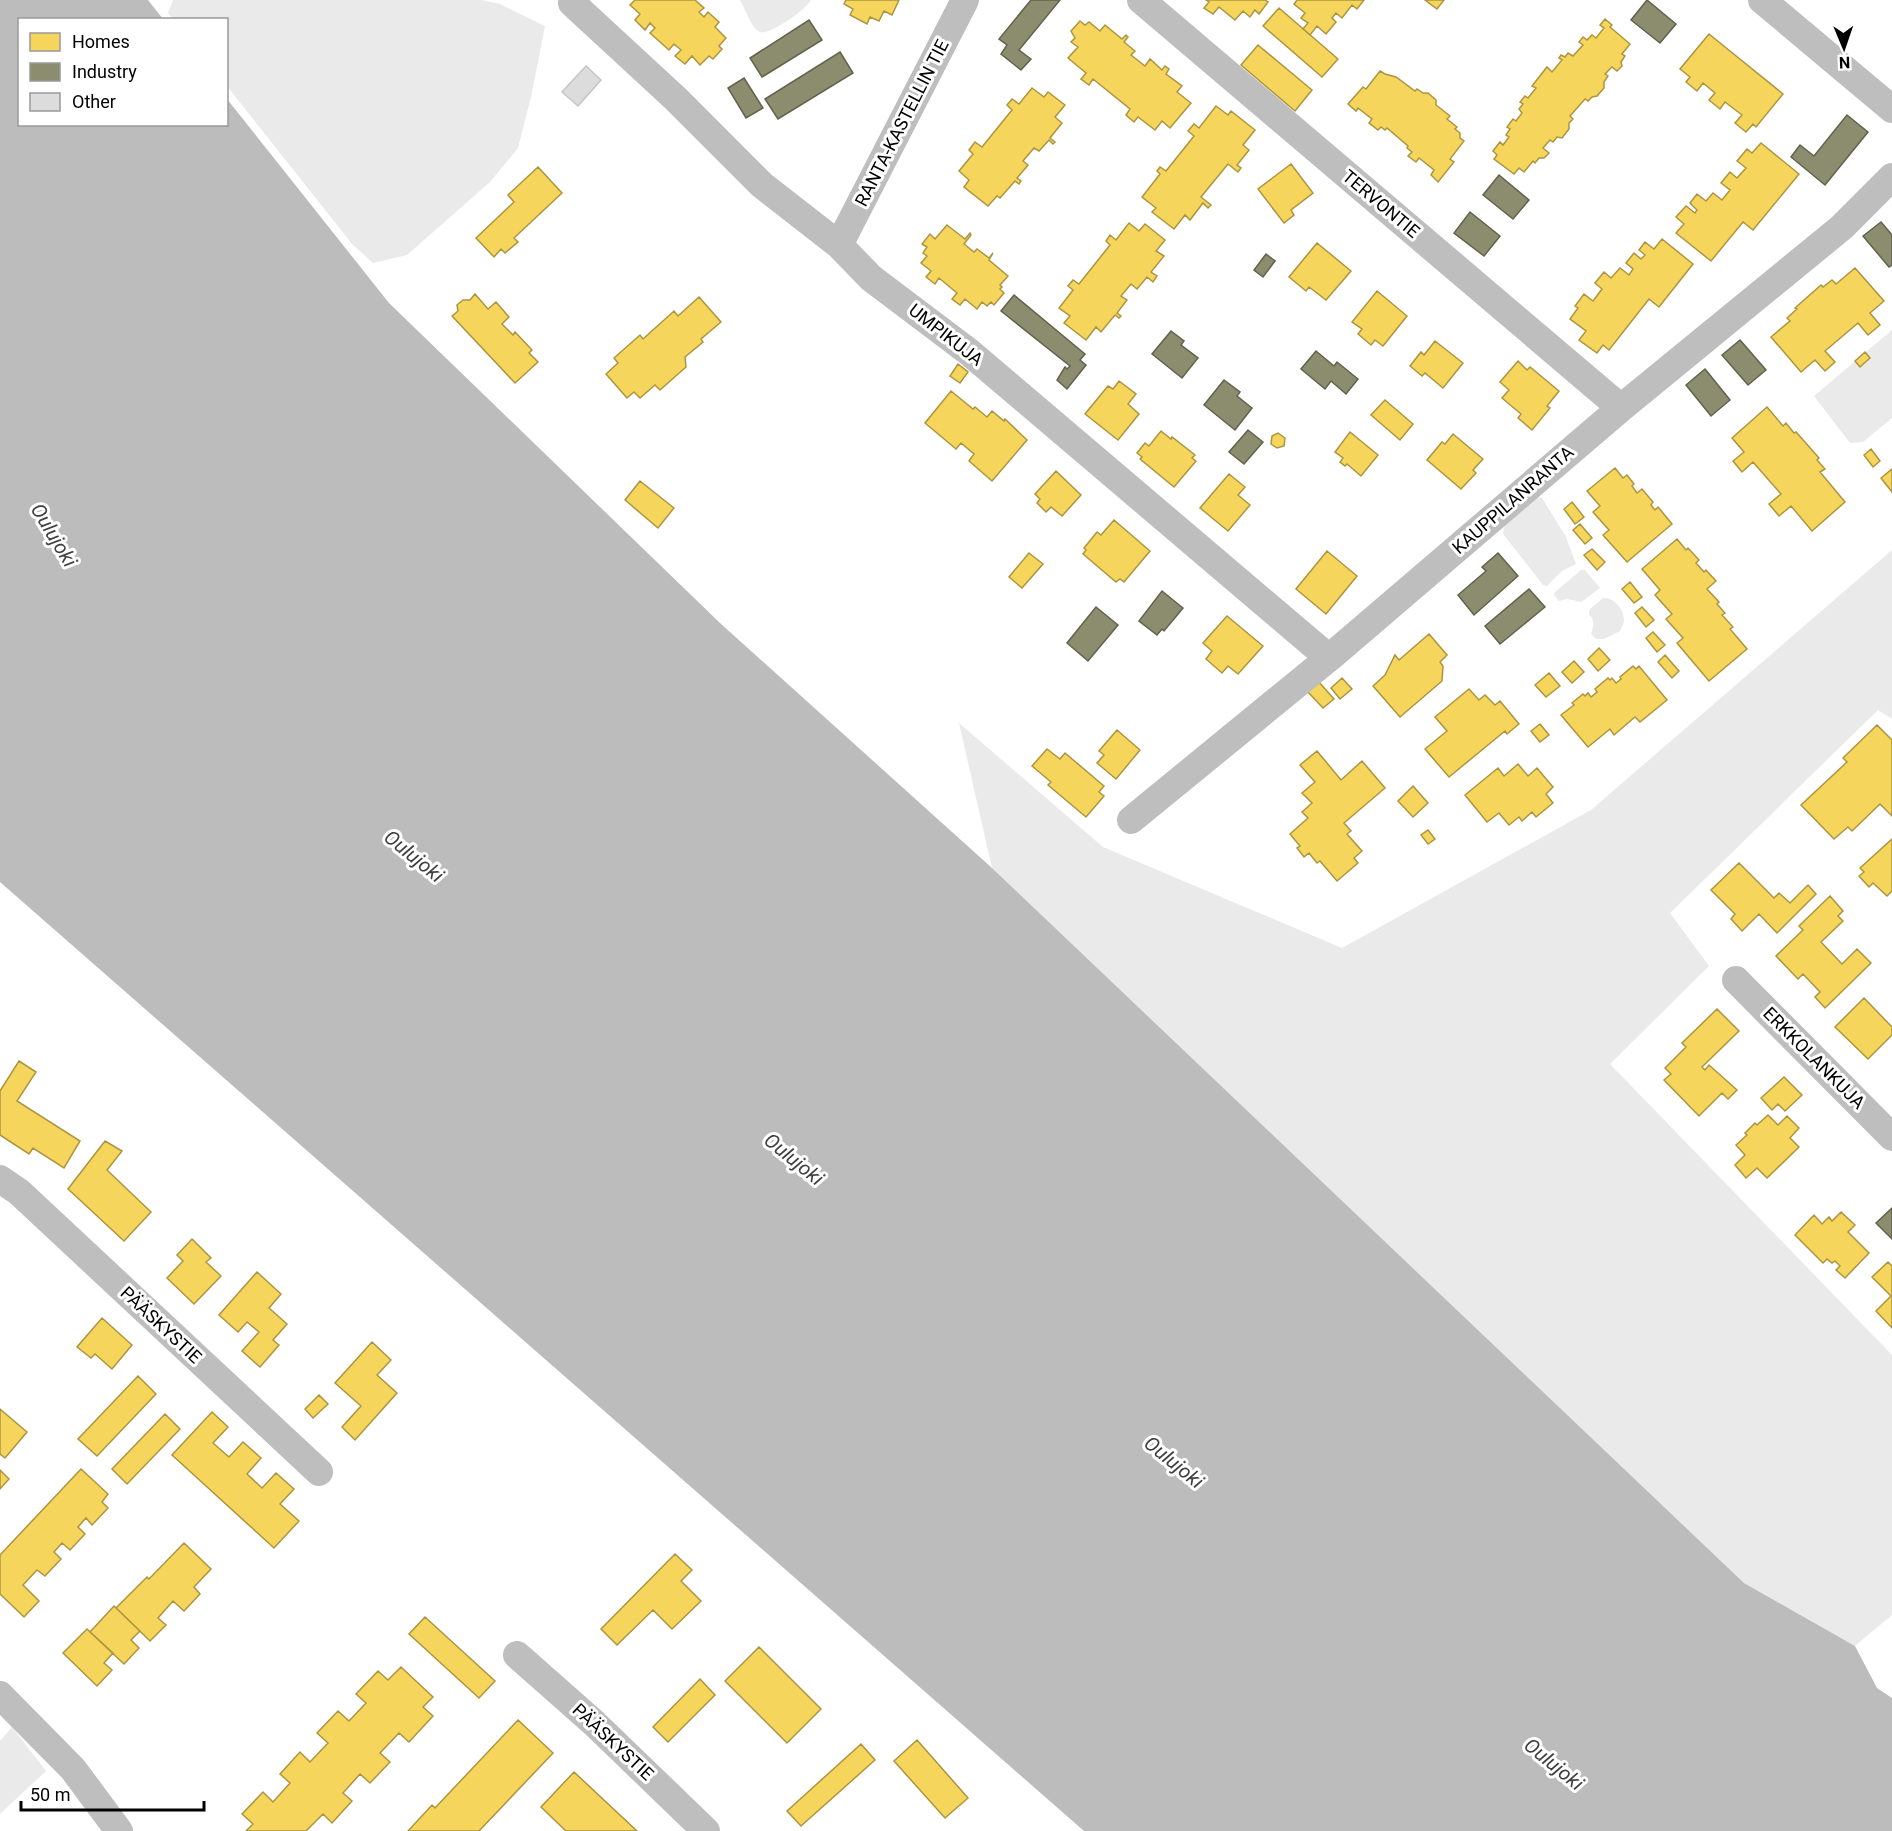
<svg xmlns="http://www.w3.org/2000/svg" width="1892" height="1831" font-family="Roboto,sans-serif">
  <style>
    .green { fill: #eaeaea }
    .water { fill: #bcbcbc }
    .homes { fill: #f6d55c; stroke: #ac9540; stroke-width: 1.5 }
    .industry { fill: #8c8c6e; stroke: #62624d; stroke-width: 1.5 }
    .building { fill: #dcdcdc; stroke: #c5c5c5; stroke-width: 1.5 }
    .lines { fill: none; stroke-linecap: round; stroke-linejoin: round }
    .minor { stroke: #bebebe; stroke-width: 28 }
    .labels { text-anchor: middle; stroke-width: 6; stroke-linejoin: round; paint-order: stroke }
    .street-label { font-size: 18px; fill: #000; stroke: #fff }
    .water-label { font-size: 20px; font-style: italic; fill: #404040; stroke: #fff }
  </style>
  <rect width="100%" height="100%" fill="#fff"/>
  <path class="green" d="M173,0H482L500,4L545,26L531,97L518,148L490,182L407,255L373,263L352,244L227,86L226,20L173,19L168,13Z
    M740,0H811C807,9 769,36 760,32C751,28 745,8 740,0Z
    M1892,330V418L1863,442L1850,443L1814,396Z
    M1536,497L1542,498L1566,537L1576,564L1562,571L1547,586L1543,585L1503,534L1505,523Z
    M1892,550V719L1878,710L1670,913L1709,966L1610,1064L1892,1355V1615L1855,1646L1744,1583L992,868L959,723L1103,847L1342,948L1591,810Z
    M1581,570H1585L1600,588L1581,602L1567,599L1559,601L1554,595L1555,592Z
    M1603,598C1614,597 1625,610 1624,622C1623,625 1621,628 1620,631L1604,639H1596L1591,634C1594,625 1595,621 1589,614L1590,609Z
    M12,1727L46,1771L0,1814V1741Z"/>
  <path class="water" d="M0,0H148L163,19L20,20V124H226L227,99L389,303L720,623L992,868L1744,1583L1855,1646L1877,1688L1892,1698V1831H1084L0,882Z"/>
  <path class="homes" d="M635,0H695L704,8L699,12L704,17L708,12L719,22L715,27L726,38L719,46L722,49L713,59L709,56L700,65L692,56L685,64L675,56L681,50L674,44L669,50L650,33L655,28L650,23L645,30L635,20L640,14L630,5Z
    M846,0H899L892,15L884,11L879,21L870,17L867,24L850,15L853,9L844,4Z
    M1206,0H1265L1268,2L1259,14L1255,10L1250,17L1243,11L1235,20L1219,7L1213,14L1204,8L1209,2Z
    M1297,0H1364L1357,9L1352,5L1342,18L1336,13L1332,18L1336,22L1326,34L1317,26L1310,35L1303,29L1308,23L1301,18L1305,13L1294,4Z
    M1425,0H1444L1437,9Z
    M1279,8L1338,59L1322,77L1263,26Z
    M1605,19L1612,25L1610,27L1630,44L1622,54L1625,56L1621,62L1622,66L1617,71L1612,67L1605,74L1608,76L1604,82V88L1597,96L1592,97L1588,101L1585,99L1570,116L1573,119L1569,123V129L1562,138L1557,137L1553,142L1550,140L1543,148L1549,153L1544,158H1539L1535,163L1533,161L1524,172L1519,168L1514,174L1494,159L1497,155L1493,151L1500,142L1503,145L1509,137L1506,135L1510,129L1507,127L1513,119L1516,121L1522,113L1519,109L1523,104L1520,102L1525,96L1528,98L1536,88L1532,86L1547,67L1552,72L1562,60L1559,58L1561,55L1565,57L1568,53L1573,56L1583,45L1579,42L1583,37L1587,40L1592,35L1596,38L1604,28L1600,25Z
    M1080,21L1085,25L1089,22L1100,31L1105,25L1122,39L1126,35L1128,37L1124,42L1135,51L1131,55L1145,66L1150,59L1162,70L1165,66L1169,69L1166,74L1182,86L1177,92L1191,103L1170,128L1162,121L1155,130L1138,117L1134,122L1126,115L1130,109L1093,79L1089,85L1081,79L1086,73L1068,58L1078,47L1071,42L1075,38L1071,31Z
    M1709,34L1783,94L1756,127L1753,124L1746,132L1735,123L1742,115L1725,102L1720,109L1709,100L1715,93L1703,83L1697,91L1686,82L1690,77L1680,69Z
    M1258,45L1312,90L1295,111L1241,65Z
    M1380,71L1385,74L1396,77L1415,91L1417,89L1423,93H1428L1436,100V105L1450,116L1447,119L1457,127L1455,129L1460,133V138L1464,141L1450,159L1454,162L1438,182L1431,175L1434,170L1419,158L1416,162L1408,156L1412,152L1407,148L1408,146L1387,128L1385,130L1381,127L1378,130L1369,123L1372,119L1358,108L1356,111L1348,104L1363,87L1366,89Z
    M1032,88L1044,97L1048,92L1065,105L1055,117L1062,123L1050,138L1055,142L1053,144L1049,140L1039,151L1034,148L1023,161L1028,165L1017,178L1021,181L1019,184L1015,181L1000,198L997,196L988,206L964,187L969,180L959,171L973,154L969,150L975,142L982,147L1012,110L1007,105L1012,99L1019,104Z
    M1216,106L1228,115L1231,111L1255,130L1243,145L1249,150L1237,165L1241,168L1238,172L1228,164L1201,197L1211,205L1208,208L1203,203L1190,220L1185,215L1174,229L1152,212L1156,208L1142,197L1160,174L1157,171L1160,167L1166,171L1194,136L1188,131L1194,124L1199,128Z
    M1761,143L1799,174L1753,230L1743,222L1711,261L1676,233L1684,224L1676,217L1686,206L1695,213L1697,210L1690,203L1697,194L1706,201L1713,193L1722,200L1730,190L1721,183L1730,172L1737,178L1746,168L1737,161L1747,149L1752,153Z
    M1291,164L1313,193L1291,210L1294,215L1284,223L1258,189Z
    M538,167L562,193L514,238L518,242L505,253L501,249L494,257L476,238L514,202L508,195Z
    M1129,223L1139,231L1145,224L1165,240L1156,251L1164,256L1151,272L1157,276L1153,282L1147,277L1137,289L1131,284L1121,296L1127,300L1117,313L1121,316L1119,318L1115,315L1101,332L1096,327L1086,340L1064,323L1070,316L1059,308L1073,290L1068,286L1073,280L1079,284L1110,245L1106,241L1110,235L1116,240Z
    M947,225L965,239L970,233L971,235L964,244L974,252L977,249L989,258L993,253L989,260L1008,276L1000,285L1002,287L1000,289L1004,293L994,305L991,302L987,306L982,302L977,309L965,299L960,305L952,299L957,293L939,278L935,284L926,277L931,271L921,263L927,256L923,253L927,247L922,244L930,234L935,239Z
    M1662,239L1693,264L1659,307L1649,299L1609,350L1603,345L1597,353L1579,340L1586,331L1570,319L1578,308L1575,306L1584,294L1593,301L1602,289L1595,283L1604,272L1611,278L1620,268L1629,275L1633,269L1626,263L1634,253L1641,259L1645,255L1639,250L1645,242L1654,249Z
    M1317,243L1351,271L1326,300L1309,287L1306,291L1289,277Z
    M1855,268L1884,301L1870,313L1880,325L1868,335L1858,323L1825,351L1835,362L1825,371L1815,360L1801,372L1771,337L1790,321L1787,318L1797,309L1795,308L1821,285L1823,287L1832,280L1836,284Z
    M1377,291L1407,316L1383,346L1375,340L1371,345L1358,334L1362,329L1352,322Z
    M475,294L488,309L496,302L509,317L502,324L513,335L515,332L532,350L529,353L538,362L515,383L452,316L458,311L457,305L463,300H470Z
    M699,297L721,322L701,339L703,342L685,357L686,367L660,390L655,385L640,398L634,392L627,398L606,374L618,363L614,358L640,335L643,339L674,311L678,316Z
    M1435,341L1463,363L1443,388L1425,373L1422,376L1410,366L1421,352L1424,355Z
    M1865,352L1870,358L1860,367L1855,361Z
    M1518,361L1527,370L1530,367L1559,391L1547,406L1550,408L1532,430L1518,418L1521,414L1502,398L1509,390L1500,382Z
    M958,364L968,372L960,383L950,376Z
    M1119,381L1136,394L1128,404L1139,414L1118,440L1085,414L1108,386L1113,389Z
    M951,391L973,409L975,407L987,417L992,411L1004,421L1005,419L1027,440L992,481L969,461L974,454L961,443L956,449L925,423Z
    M1385,400L1413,424L1400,440L1371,415Z
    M1767,407L1783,426L1786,423L1794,433L1796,432L1819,458L1817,460L1825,469L1820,472L1845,502L1812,531L1791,506L1779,516L1769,504L1781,494L1753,462L1742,472L1733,461L1744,452L1732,438Z
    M1161,431L1171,439L1172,437L1195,455L1192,458L1196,461L1174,487L1140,459L1142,457L1137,453L1145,443L1149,446Z
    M1350,432L1378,455L1361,476L1347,464L1345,466L1340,462L1343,458L1335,452Z
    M1278,433L1285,438L1284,446L1277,448L1271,444L1272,436Z
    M1453,434L1483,459L1473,470L1476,473L1461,489L1427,460L1442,442L1445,444Z
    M1871,449L1880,461L1873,467L1864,455Z
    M1615,468L1623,478L1627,475L1634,484L1632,486L1637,493L1642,489L1653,502L1651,505L1655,510L1658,507L1672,524L1627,562L1603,535L1609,530L1593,512L1600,506L1587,491Z
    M1892,469V492L1881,478Z
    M1056,471L1081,495L1062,516L1051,507L1046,512L1037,503L1040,499L1035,494Z
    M1229,474L1245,487L1238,495L1250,505L1228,531L1200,508Z
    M640,481L674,508L658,528L625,500Z
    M1572,502L1584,517L1575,524L1564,509Z
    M1114,520L1150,551L1124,582L1120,579L1116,582L1083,554L1086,550L1084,548L1097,532L1101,535Z
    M1580,524L1592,538L1585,544L1573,530Z
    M1677,539L1686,550L1688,548L1699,560L1696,563L1704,572L1706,570L1716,581L1707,589L1719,602L1717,604L1725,613L1722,615L1733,627L1730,629L1747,649L1709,681L1677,643L1683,638L1666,619L1672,614L1655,595L1660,590L1642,569Z
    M1592,549L1605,562L1597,570L1584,555Z
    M1327,551L1357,576L1326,614L1296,589Z
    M1029,553L1043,564L1022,588L1009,577Z
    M1630,582L1642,597L1634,603L1622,589Z
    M1642,607L1654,620L1646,627L1635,613Z
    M1227,616L1263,646L1238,674L1228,666L1222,673L1206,659L1212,651L1203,643Z
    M1653,632L1665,645L1657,652L1646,638Z
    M1429,634L1447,655L1440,662L1443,666L1442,681L1400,717L1373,686L1385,675L1395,655L1399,660Z
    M1599,648L1610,660L1598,671L1588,659Z
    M1665,655L1679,671L1672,678L1658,662Z
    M1574,661L1584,672L1572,683L1562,672Z
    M1633,666L1636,669L1639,666L1667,700L1640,722L1635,717L1614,735L1610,729L1588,747L1561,715L1574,705L1572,703L1583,694L1585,696L1588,693L1591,697L1597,692L1595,689L1608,678L1610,680L1612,678L1616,683L1621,679L1620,677Z
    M1549,673L1560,686L1546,697L1535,685Z
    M1342,678L1352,689L1340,699L1331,688Z
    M1318,681L1334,699L1323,708L1307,691Z
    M1469,689L1479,700L1485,695L1495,705L1500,701L1519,724L1507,734L1505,731L1449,777L1425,749L1447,731L1435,717Z
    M1540,724L1549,735L1540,742L1531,731Z
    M1877,725L1892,740V816L1880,804L1852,831L1848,827L1834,839L1801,805L1847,762L1843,758Z
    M1117,730L1140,750L1116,779L1097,763L1104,755L1099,751Z
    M1047,749L1060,759L1065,753L1104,786L1099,792L1104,796L1086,817L1048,785L1051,782L1032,766Z
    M1317,751L1341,780L1362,761L1385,788L1344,823L1351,831L1347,834L1362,851L1354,858L1358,863L1337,881L1320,861L1317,863L1309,853L1304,857L1297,848L1300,846L1290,834L1308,818L1302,812L1312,803L1302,793L1315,782L1300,765Z
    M1518,764L1528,776L1537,768L1553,787L1546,794L1553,803L1536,817L1532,812L1522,821L1519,817L1509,825L1499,813L1487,822L1465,795L1498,768L1504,776Z
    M1413,786L1428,803L1413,817L1398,801Z
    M1428,830L1435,839L1428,844L1421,835Z
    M1892,839V891L1887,896L1873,883L1869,887L1859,876L1864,872L1860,868Z
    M1739,863L1774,898L1779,893L1790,903L1808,885L1816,894L1777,933L1759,914L1742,931L1731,919L1735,914L1711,890Z
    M1830,896L1843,911L1838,916L1843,921L1821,942L1842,964L1857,949L1871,963L1825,1008L1815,997L1820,992L1803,974L1798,979L1776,956L1803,930L1799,926Z
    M1864,998L1892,1027V1035L1868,1059L1835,1027Z
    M1717,1009L1739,1031L1702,1067L1705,1070L1709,1065L1737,1090L1728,1099L1722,1093L1699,1116L1664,1080L1671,1074L1665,1068L1686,1047L1682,1043Z
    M19,1061L36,1072L17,1101L80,1141L64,1168L33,1148L29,1154L0,1135V1091Z
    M1784,1077L1802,1095L1785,1111L1778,1104L1772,1110L1761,1098Z
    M1768,1115L1778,1125L1787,1116L1799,1128L1790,1138L1799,1147L1767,1178L1757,1168L1746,1178L1735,1165L1745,1155L1736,1145L1747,1135L1745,1133L1755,1123L1757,1125Z
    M105,1141L122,1151L107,1170L151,1212L124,1241L68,1189Z
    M1841,1212L1855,1225L1848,1232L1869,1253L1845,1278L1836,1270L1840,1266L1835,1261L1832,1263L1827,1259L1823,1263L1795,1235L1814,1215L1822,1224L1829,1217L1832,1221Z
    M192,1239L211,1258L206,1262L221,1276L194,1304L167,1278L183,1261L177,1255Z
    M1888,1262L1892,1266V1328L1876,1311L1891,1296L1872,1277Z
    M257,1272L281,1294L269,1308L287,1324L273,1340L279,1345L260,1367L242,1351L259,1332L247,1322L238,1332L219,1315Z
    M102,1318L132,1345L112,1369L95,1354L91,1358L77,1347Z
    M372,1342L391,1360L377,1375L397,1393L355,1440L342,1427L361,1406L335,1383Z
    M138,1376L156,1394L97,1456L78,1439Z
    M319,1395L328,1404L313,1418L305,1409Z
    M0,1409L27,1432L5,1458L0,1454Z
    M212,1412L228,1427L213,1443L229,1457L243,1442L261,1458L247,1474L262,1488L276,1473L294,1489L280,1504L299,1521L274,1548L172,1455Z
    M165,1414L180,1429L127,1484L112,1469Z
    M81,1469L108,1494L102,1502L108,1508L92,1525L86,1518L78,1527L85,1534L70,1550L62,1543L54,1552L61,1559L45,1576L37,1570L23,1585L39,1601L24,1617L0,1594V1555Z
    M0,1470L9,1479L0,1489Z
    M184,1543L211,1569L194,1587L200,1594L184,1611L173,1601L158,1618L166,1625L150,1641L116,1608L147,1577L149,1579Z
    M675,1554L692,1570L681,1581L701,1601L672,1629L653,1610L617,1645L601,1629Z
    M114,1606L140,1631L131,1640L139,1648L124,1664L90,1632Z
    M425,1617L495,1681L479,1698L409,1634Z
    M87,1629L113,1653L104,1663L112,1670L97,1686L63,1653Z
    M759,1647L821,1709L787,1743L725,1681Z
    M401,1667L433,1697L423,1707L433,1716L409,1742L399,1733L380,1753L390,1762L370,1783L360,1774L343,1793L352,1801L332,1823L323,1814L306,1831H246L253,1824L242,1814L263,1792L273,1802L290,1783L280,1774L300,1752L310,1762L328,1743L317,1733L338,1711L349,1721L366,1703L356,1694L378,1671L388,1680Z
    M700,1679L715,1695L668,1742L653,1727Z
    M518,1720L553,1753L479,1831H408L432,1805L435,1808Z
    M917,1740L968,1798L945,1818L894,1761Z
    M861,1744L875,1760L801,1826L787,1811Z
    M574,1772L637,1831H566L541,1807Z"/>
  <path class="industry" d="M1031,0H1060L1019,50L1031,59L1021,70L1001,54L1007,45L999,39Z
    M1647,0L1676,24L1660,43L1631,20Z
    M809,20L822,40L762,77L750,58Z
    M840,52L853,73L778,119L765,99Z
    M744,78L763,108L746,118L728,88Z
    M1847,115L1868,132L1825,185L1791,157L1800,145L1814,156Z
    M1499,175L1529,200L1513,219L1483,195Z
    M1470,212L1500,236L1484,256L1454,233Z
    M1881,222L1892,235V265L1889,267L1863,236Z
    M1266,254L1275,261L1263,277L1254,270Z
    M1014,295L1085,354L1080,360L1086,365L1067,389L1057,380L1065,367L1067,369L1070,366L1001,311Z
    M1171,331L1184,341L1181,345L1198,358L1182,378L1152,354Z
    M1740,340L1766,370L1748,385L1722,355Z
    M1316,351L1334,366L1337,362L1358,379L1346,394L1331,381L1325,389L1301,369Z
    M1705,369L1730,400L1711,416L1686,385Z
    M1224,380L1240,392L1237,396L1252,408L1235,430L1204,405Z
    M1248,430L1263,442L1244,464L1229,452Z
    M1498,553L1518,576L1474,615L1458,595L1486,571L1482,567Z
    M1529,589L1545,607L1500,644L1485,626Z
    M1162,591L1183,608L1164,631L1162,629L1157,635L1139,621Z
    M1096,607L1118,625L1088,661L1067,643Z
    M1892,1208V1239L1876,1223Z"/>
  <path class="building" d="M586,66L601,80L578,106L562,92Z"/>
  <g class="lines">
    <path class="minor" d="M1141,0L1621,408
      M1762,0L1892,109
      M572,3L676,99L762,185L839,245L871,278L969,352L1329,658
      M839,245L965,0
      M1131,820L1329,658L1621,408L1842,227L1892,177
      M1736,980L1892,1137
      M0,1179L19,1192L319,1472
      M517,1655L594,1723L706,1831
      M0,1695L73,1769L119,1831"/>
  </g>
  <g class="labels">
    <g class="street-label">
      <text transform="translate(902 123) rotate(-63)" y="6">RANTA-KASTELLIN TIE</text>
      <text transform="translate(1381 204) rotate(40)" y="6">TERVONTIE</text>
      <text transform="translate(946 335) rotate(38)" y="6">UMPIKUJA</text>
      <text transform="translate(1513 500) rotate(-41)" y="6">KAUPPILANRANTA</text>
      <text transform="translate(1814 1058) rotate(45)" y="6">ERKKOLANKUJA</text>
      <text transform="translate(161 1325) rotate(43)" y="6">PÄÄSKYSTIE</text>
      <text transform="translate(613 1742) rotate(43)" y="6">PÄÄSKYSTIE</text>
    </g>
    <g class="water-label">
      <text transform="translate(54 535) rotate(59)" y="7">Oulujoki</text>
      <text transform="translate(414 856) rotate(39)" y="7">Oulujoki</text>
      <text transform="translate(794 1159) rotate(39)" y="7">Oulujoki</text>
      <text transform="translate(1174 1462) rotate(39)" y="7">Oulujoki</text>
      <text transform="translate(1554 1764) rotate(39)" y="7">Oulujoki</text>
    </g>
  </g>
  <rect x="18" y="18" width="210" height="108" fill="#ffffff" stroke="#999999" stroke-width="1.5"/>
  <rect x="30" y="33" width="30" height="18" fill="#f6d55c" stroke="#999999" stroke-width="1.5"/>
  <text x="72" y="48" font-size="18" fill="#000000">Homes</text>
  <rect x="30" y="63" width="30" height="18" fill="#8c8c6e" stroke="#999999" stroke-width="1.5"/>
  <text x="72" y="78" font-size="18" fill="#000000">Industry</text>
  <rect x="30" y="93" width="30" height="18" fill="#dcdcdc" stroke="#999999" stroke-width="1.5"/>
  <text x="72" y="108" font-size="18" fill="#000000">Other</text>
  <g transform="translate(1844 48) rotate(178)" stroke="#ffffff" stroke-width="4.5" paint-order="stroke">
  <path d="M0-4.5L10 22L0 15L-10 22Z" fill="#000000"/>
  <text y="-9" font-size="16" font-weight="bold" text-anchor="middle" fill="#000000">N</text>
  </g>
  <path d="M21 1801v9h183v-9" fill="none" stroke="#000000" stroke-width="3"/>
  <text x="30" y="1801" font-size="18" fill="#000000" stroke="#ffffff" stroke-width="4.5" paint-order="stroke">50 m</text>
</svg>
